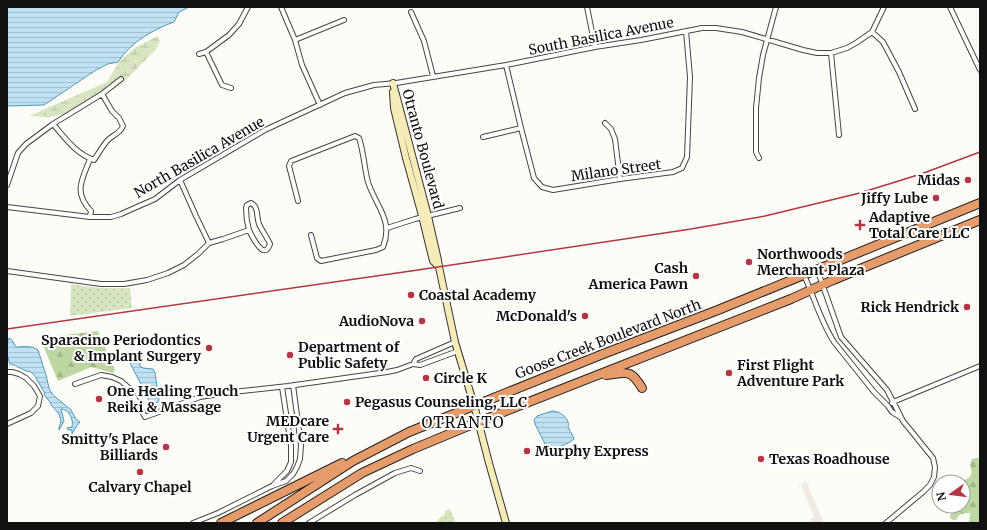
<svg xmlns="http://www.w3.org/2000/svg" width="987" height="530" font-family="Merriweather,serif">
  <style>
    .grass { fill: url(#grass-dots) }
    .forest { fill: url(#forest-firs) }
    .wetland { fill: url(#wetland-marsh) }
    .plaza { fill: #efebe3 }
    .water { fill: url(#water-rules); stroke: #4d9ac1 }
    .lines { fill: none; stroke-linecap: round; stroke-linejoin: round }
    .street-casing { stroke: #444; stroke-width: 6 }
    .secondary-casing { stroke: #333; stroke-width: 8 }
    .highway-casing { stroke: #222; stroke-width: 10 }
    .street { stroke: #fff; stroke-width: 4 }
    .secondary { stroke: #f7ecb7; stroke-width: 6 }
    .highway { stroke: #e69b6b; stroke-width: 8 }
    .rail { stroke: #b43544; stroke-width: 1.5 }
    .poi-dot { fill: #b43544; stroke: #fff; stroke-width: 1.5 }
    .labels { text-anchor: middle; stroke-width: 4; stroke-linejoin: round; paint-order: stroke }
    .street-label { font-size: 14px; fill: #111; stroke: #fff }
    .poi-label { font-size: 14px; font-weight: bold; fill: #111; stroke: #fff; text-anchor: start }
    .neighbourhood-label { font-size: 15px; letter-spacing: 1px; fill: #111; stroke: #fff }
  </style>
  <defs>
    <pattern id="grass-dots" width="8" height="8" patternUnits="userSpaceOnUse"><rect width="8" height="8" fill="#d7e6c1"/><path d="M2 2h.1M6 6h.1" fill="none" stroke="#b8c4a5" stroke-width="1.8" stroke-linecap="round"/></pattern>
    <pattern id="forest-firs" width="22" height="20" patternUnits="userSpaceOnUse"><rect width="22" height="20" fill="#bdd6a2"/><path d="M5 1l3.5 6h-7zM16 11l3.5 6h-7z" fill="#a1b78a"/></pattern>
    <pattern id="wetland-marsh" width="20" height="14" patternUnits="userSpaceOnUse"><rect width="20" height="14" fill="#d7e6c1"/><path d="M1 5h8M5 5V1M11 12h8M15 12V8" fill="none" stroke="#b8c4a5"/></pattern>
    <pattern id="water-rules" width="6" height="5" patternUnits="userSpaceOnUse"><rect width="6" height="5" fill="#bfe1f1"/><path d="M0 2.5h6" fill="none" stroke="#a3c0ce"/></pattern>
  </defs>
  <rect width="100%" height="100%" fill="#fefcf6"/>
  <path class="grass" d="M71,284C91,288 110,289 130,288L132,308L70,316Z
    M450,509L456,523H436L440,517L444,515L445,511Z"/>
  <path class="forest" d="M98,331L115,370L113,373L91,367L58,381L40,338Z
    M976,458H980V523H969L970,513L960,514L956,520H953L950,518C950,513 955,510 955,506H963V482H961C980,474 966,470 972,459Z"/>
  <path class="wetland" d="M158,36L160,41L156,49L121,85L79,110L51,117L29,116L107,82L119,62L124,57L136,47Z"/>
  <path class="plaza" d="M806,481L824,523H812L810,519L814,517L801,485L797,487V486Z"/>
  <path class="water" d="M7,7H189L179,12L174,22C152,30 131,42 118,62L108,64L96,70L44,105L7,106Z
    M9,338L12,340L16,347C23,347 31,345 38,350L46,375L49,388L52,394L71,410L76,419L80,422L76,427L72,434V430H68L67,428L72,427C74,420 69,409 61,409L64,421L59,430V428L61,421L59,414L52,406L50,402L45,396L44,392L35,376L31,372L26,371L14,365L10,364C7,357 5,346 9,338Z
    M136,354L139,356L140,366L143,368L153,369L155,373L159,400L158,402L152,404L150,402L128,359L127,356Z
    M552,411C559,411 566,416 568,422C570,427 567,424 569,429C571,433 573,435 574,439C570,443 554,450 548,450L535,424L534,420L537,416Z"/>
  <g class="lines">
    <defs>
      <path id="street" d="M281,7L295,40L302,65L320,105
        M587,7L595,47
        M950,7L980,70
        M411,12L424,41L433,76
        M872,32L883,42L899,72L915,109
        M295,40L344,20
        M206,52L222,85L231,88
        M831,53L839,135
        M199,54L206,52L229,35L239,24L248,7
        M506,65L521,128L534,178L542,187L553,190L620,179L673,172L682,168L687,157L690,77L686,31
        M605,123L611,129L615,139L620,179
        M53,124C65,138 76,154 94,160C98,154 102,147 107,141C112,135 120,134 123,126L119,118L112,111L102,94
        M483,137L521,128
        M759,158L756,152V108L759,78L763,55L776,7
        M90,159C82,180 73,192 91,211L90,217
        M180,180L196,216L209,243
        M7,185L18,153L26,144L53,124L102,94L121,79
        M298,201L289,166L291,161L355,136L359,138C364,153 364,167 368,182C375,205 394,220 383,247L376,250L321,261L317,258L311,235
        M251,203C259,207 256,216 259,224C262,231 267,237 270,244C264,262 252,236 249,230C247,223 246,215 246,208L247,205Z
        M7,207L90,217H111L121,214L155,199L180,180L265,130L345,93L374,85L396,83L506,65L595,47L641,40L702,28H716L742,32L803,50L817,53H831L847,48L856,43L872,32L884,7
        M387,228L415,219L460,208
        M817,269L841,337L887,390L903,421L933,458L935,467L934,477L930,485L923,492L886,523
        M7,271L101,284H124L147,280L168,273L184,265L198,254L209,243L223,239L249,230
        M804,275C814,297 821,322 834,342L874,392L888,406L892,412L900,417
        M413,364L420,365L458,351
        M7,372H12L19,374L26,378L34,386L40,396L38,406L31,413L7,424
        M75,384L101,375L112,377L121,381L129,388L145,417L200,397L233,392L288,386L387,372L397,370L413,364L416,359L455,342
        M892,403L893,402L980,366
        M274,484L287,471L291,462V446L282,387
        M193,523L218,513L272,486L286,481L293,474L297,467L300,459L301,445L293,385
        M309,523L355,495L395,473L411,468L420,471"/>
      <path id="secondary" d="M393,83L427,212L438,260L439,267L455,342L474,405L489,463L506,523
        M393,92L394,108L406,158L421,212L433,261L439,267"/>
      <path id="highway" d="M606,375C627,373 630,368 642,388
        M221,523L342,463
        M257,523L353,461L409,432L603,354L718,310L980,203
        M282,523L362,473L413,449L478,422L791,299L833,280L980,220"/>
    </defs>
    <use href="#street" class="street-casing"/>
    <use href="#secondary" class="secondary-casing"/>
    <use href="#highway" class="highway-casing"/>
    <use href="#street" class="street"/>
    <use href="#secondary" class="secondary"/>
    <use href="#highway" class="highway"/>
    <path class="rail" d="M7,329L411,271L691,229L765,216L860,193L921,174L980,152"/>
  </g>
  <g class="poi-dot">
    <circle cx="968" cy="180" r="4"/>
    <circle cx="936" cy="198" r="4"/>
    <path d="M858 219h4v4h4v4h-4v4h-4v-4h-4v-4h4z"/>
    <circle cx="749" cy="262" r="4"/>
    <circle cx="696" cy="276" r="4"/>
    <circle cx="411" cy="295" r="4"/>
    <circle cx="967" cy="307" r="4"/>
    <circle cx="585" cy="316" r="4"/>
    <circle cx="422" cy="321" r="4"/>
    <circle cx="209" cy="348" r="4"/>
    <circle cx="290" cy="355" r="4"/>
    <circle cx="729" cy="373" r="4"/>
    <circle cx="426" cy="378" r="4"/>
    <circle cx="99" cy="399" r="4"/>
    <circle cx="347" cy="402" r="4"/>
    <path d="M336 423h4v4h4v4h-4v4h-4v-4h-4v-4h4z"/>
    <circle cx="166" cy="447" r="4"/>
    <circle cx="527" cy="451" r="4"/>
    <circle cx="761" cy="459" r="4"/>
    <circle cx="140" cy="472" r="4"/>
  </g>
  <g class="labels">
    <g class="street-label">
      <text transform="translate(601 36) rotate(-11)" y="5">South Basilica Avenue</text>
      <text transform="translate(423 149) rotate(75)" y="5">Otranto Boulevard</text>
      <text transform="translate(199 157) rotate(-30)" y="5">North Basilica Avenue</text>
      <text transform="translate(616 170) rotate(-8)" y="5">Milano Street</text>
      <text transform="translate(608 339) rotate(-21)" y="5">Goose Creek Boulevard North</text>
    </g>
    <g class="poi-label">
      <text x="960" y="185" text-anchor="end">Midas</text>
      <text x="928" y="203" text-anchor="end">Jiffy Lube</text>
      <text x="869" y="222">Adaptive<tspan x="869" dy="16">Total Care LLC</tspan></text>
      <text x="757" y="259">Northwoods<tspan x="757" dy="16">Merchant Plaza</tspan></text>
      <text x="688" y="273" text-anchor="end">Cash<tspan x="688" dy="16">America Pawn</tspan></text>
      <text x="419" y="300">Coastal Academy</text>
      <text x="959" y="312" text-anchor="end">Rick Hendrick</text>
      <text x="577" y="321" text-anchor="end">McDonald's</text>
      <text x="414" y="326" text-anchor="end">AudioNova</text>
      <text x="201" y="345" text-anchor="end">Sparacino Periodontics<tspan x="201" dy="16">&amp; Implant Surgery</tspan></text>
      <text x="298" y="352">Department of<tspan x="298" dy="16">Public Safety</tspan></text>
      <text x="737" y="370">First Flight<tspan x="737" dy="16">Adventure Park</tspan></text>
      <text x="434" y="383">Circle K</text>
      <text x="107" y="396">One Healing Touch<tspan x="107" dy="16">Reiki &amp; Massage</tspan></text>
      <text x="355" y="407">Pegasus Counseling, LLC</text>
      <text x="329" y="426" text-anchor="end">MEDcare<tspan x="329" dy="16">Urgent Care</tspan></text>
      <text x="158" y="444" text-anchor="end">Smitty's Place<tspan x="158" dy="16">Billiards</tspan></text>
      <text x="535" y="456">Murphy Express</text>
      <text x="769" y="464">Texas Roadhouse</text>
      <text x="140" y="492" text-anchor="middle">Calvary Chapel</text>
    </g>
    <g class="neighbourhood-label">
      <text x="463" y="428">OTRANTO</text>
    </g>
  </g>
  <rect width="987" height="530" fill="none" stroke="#111111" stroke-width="16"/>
  <g transform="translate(951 494) rotate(256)"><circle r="19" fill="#ffffff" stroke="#a0a0a0"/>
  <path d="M0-3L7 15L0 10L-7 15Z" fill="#b43544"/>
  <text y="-6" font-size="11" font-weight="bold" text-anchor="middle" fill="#111111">N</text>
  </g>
</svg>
